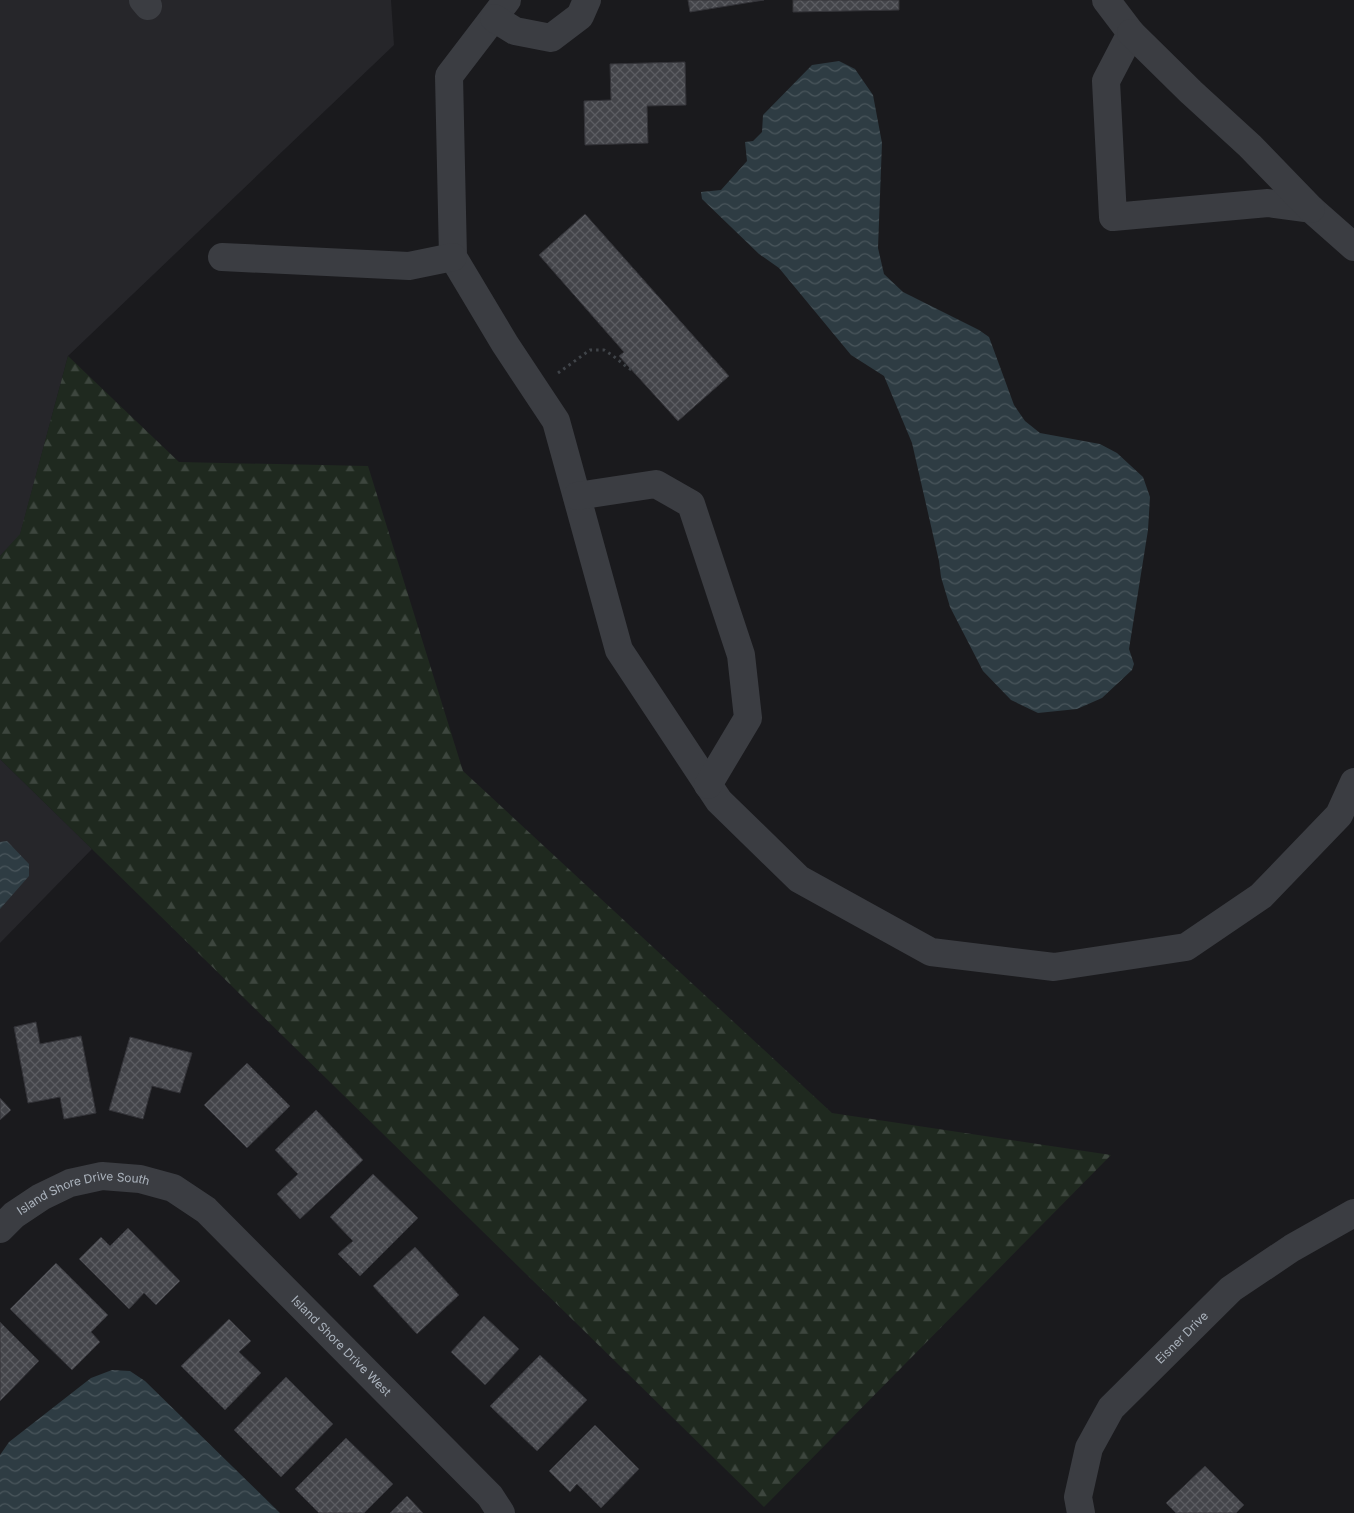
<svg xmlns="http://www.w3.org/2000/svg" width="1354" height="1513" font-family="Inter,sans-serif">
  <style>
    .built { fill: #26262a }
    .forest { fill: url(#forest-firs) }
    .water { fill: url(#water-waves) }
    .building { fill: url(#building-cross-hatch); stroke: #343439 }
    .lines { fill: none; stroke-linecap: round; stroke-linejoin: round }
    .path { stroke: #404449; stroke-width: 3; stroke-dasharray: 2.5 4; stroke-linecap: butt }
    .minor { stroke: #3b3d42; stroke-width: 28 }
    .labels { text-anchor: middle; stroke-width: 4.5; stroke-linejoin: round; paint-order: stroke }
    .street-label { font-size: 12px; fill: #abb3bd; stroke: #151518 }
  </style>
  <defs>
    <pattern id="forest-firs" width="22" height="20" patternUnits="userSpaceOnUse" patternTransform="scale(1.25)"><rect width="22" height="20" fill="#1f291f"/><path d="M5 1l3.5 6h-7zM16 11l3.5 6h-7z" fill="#3d463e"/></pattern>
    <pattern id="water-waves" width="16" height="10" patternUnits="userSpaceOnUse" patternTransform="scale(1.25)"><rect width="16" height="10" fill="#2e3c43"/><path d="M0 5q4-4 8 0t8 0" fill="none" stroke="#4a565c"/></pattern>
    <pattern id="building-cross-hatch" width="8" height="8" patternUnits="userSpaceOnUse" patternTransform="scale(1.25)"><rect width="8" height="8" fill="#44454a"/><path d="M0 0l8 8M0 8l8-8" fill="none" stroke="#5c5d62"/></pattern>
  </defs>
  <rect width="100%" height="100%" fill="#1a1a1d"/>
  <path class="built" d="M0,0H391L394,45L68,356L20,535L0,556Z
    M0,759L92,849L0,943Z"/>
  <path class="forest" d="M68,356L179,462L368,466L463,771L832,1113L1111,1155L764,1507L0,759V556L20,534Z"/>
  <path class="water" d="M839,61L855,69L873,95L882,143L878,248L884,274L903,292L979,330L989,337L1014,405L1025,421L1040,433L1100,444L1117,453L1143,477L1150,497L1148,530L1129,649L1134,664L1132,670L1102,698L1077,709L1038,713L1011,700L983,671L950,607L941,577L939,561L912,443L884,376L851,355L779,268L759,254L702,199L701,192L721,190L747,161L745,142L753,141L762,132L763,115L812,65Z
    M7,841L29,864V876L0,909V842Z
    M112,1370L130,1371L145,1381L280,1513H0V1455L9,1442L91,1378Z"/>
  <path class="building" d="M688,0H764L690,12Z
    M793,0H899V10L793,12Z
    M685,62L686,105L647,106L648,143L585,145L584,101L611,100L610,64Z
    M585,214L729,376L678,421L619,356L624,352L539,255Z
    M36,1022L40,1044L81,1036L96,1113L64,1119L60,1097L28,1103L14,1027Z
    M130,1037L192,1053L180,1093L152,1086L143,1119L109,1110Z
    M247,1063L290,1106L247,1148L204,1105Z
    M0,1098L11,1110L0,1120Z
    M316,1110L363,1160L300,1219L277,1194L298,1174L275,1150Z
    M373,1174L418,1218L360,1276L338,1254L353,1241L330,1217Z
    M128,1228L180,1281L156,1305L144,1293L129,1309L79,1259L101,1237L110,1246Z
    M415,1247L459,1295L417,1334L373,1286Z
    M56,1263L108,1315L91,1332L100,1342L72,1370L10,1309Z
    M484,1316L519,1349L485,1385L451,1352Z
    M229,1319L251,1341L239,1352L261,1373L225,1410L181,1366Z
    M0,1322L39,1361L0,1401Z
    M540,1355L587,1400L537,1451L490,1406Z
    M286,1377L333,1424L281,1477L234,1430Z
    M595,1425L639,1469L601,1508L577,1484L570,1492L549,1471Z
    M346,1438L393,1484L364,1513H319L295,1489Z
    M1205,1466L1244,1505L1236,1513H1176L1166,1503Z
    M407,1496L423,1513H390Z"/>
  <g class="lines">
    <path class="path" d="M558,373L590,350H604L612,355L628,368L636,372"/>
    <g class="minor">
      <path d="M143,0L148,6"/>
      <path d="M507,0L449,76L453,257L505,344L556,421L619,650L719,801L799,879L931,952L1054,967L1186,947L1261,896L1339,815L1354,782"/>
      <path d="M1106,0L1131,33L1106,81L1113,217L1268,203L1311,209L1354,247"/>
      <path d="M494,18L515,31L551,38L580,16L587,0"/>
      <path d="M1131,33L1191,92L1250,146L1311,209"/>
      <path d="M222,257L409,266L453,257"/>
      <path d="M577,496L656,484L691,504L741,655L748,718L708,785"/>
      <path id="s1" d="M0,1229L14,1215L41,1197L70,1183L102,1176L140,1179L173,1188L206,1210L490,1496L501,1513"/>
      <path id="s2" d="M1081,1513L1078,1497L1089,1448L1111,1408L1231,1289L1292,1248L1354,1213"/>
    </g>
  </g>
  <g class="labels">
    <g class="street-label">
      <text dy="4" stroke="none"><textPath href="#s1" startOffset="95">Island Shore Drive South</textPath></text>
      <text dy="4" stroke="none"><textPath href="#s2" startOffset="212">Eisner Drive</textPath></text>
      <text dy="4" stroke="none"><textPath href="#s1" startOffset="421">Island Shore Drive West</textPath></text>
    </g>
  </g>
</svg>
